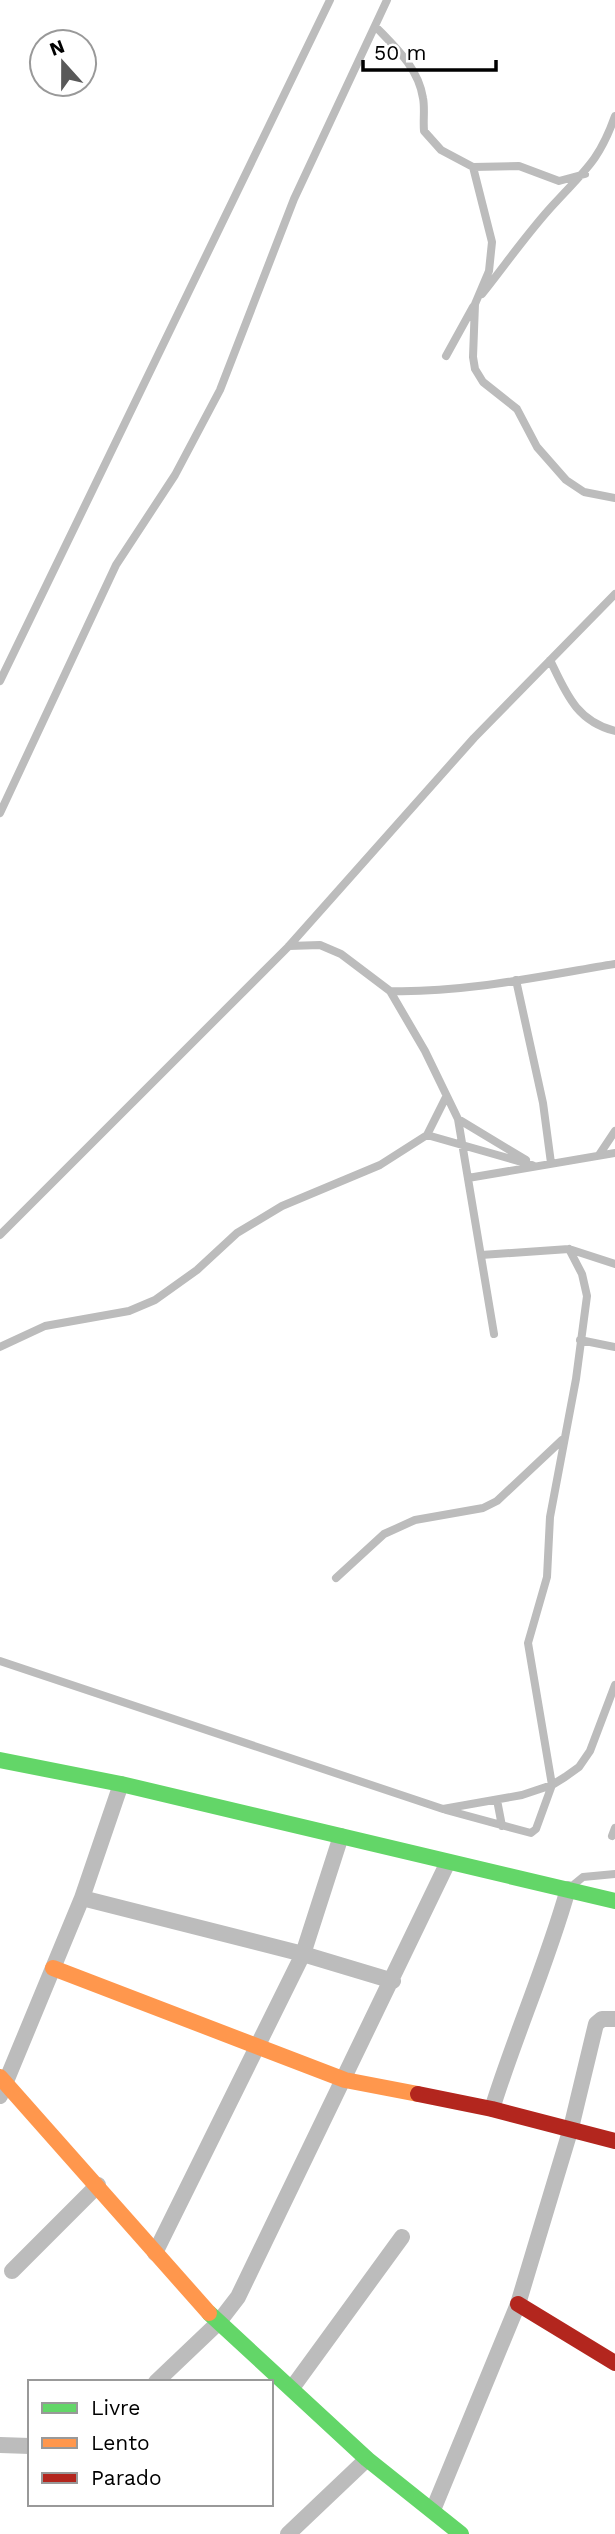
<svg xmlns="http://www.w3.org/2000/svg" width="615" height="2534" font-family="'Work Sans',sans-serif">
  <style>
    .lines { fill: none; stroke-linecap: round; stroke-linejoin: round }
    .lane { stroke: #bcbcbc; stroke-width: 8 }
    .street { stroke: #bcbcbc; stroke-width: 16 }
    .fast { stroke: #63d668; stroke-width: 16 }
    .slow { stroke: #ff974d; stroke-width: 16 }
    .jam { stroke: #b3261e; stroke-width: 16 }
  </style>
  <rect width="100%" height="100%" fill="#fff"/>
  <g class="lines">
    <path class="lane" d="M375,26C395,47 418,67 423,98C425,108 423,120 424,131L441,150L473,167L492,242L489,271L475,304L473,357L475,369L483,382L517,409L537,447L566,480L584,492L615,498
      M473,167L519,166L559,181L585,174
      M482,294C506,264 528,232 554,204C585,170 599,161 615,116
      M446,356L473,307
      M550,660C566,693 576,721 615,731
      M0,681L330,0
      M0,813L116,565L175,475L220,390L294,199L387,0
      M289,946L320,945L341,954L390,991L425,1051L458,1119L494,1334
      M516,980L543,1103L551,1163
      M390,991C465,993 541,976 615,964
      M458,1119L526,1160
      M427,1135L532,1165
      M599,1155L615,1131
      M468,1178L615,1153
      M0,1235L289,946L474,738L615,594
      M481,1255L569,1249L615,1264
      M580,1340L615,1347
      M0,1347L45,1326L129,1311L155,1300L197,1270L237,1233L282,1206L380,1165L427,1135L446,1097
      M336,1578L384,1534L415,1520L483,1508L497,1501L562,1440
      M0,1661L443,1809L522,1795L552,1785L565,1777L579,1767L590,1751L615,1685
      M497,1800L502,1826
      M446,1810L531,1833L536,1829L552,1785L528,1643L547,1577L550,1517L576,1379L587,1296L582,1274L569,1249
      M612,1836L615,1828
      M572,1886L583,1877L615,1874"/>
    <path class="street" d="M82,1898L303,1954L393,1981
      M0,2096L82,1898L121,1784
      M492,2109C515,2035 547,1964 568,1889
      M155,2253L303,1954L341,1836
      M12,2271L98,2185
      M156,2382L218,2323L238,2297L448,1862
      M292,2388L402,2237
      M0,2445L30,2446
      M433,2510L518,2304L571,2128L596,2024L602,2019H615
      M288,2534L367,2459"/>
    <path class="fast" d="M0,1760L121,1784L615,1901
      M209,2313L367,2459L461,2534"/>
    <path class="slow" d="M53,1968L345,2080L418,2094
      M0,2077L209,2313"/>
    <path class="jam" d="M418,2094L492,2109L615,2141
      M518,2304L615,2363"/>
  </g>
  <rect x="28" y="2380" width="245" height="126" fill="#ffffff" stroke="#999999" stroke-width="2"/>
  <rect x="42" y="2403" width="35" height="10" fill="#63d668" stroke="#999999" stroke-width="2"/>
  <text x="91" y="2415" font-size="21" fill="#000000">Livre</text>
  <rect x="42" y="2438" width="35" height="10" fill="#ff974d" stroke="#999999" stroke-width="2"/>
  <text x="91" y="2450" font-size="21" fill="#000000">Lento</text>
  <rect x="42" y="2473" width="35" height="10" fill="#b3261e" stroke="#999999" stroke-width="2"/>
  <text x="91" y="2485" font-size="21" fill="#000000">Parado</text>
  <g transform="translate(63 63) rotate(339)"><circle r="33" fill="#ffffff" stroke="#999999" stroke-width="2"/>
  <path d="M0-5L12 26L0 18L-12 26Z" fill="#595959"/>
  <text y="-10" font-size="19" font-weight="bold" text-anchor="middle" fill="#000000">N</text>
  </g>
  <path d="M363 60v10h133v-10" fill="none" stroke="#000000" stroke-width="3.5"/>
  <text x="374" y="60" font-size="21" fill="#000000" stroke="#ffffff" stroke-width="5" paint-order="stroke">50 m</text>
</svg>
